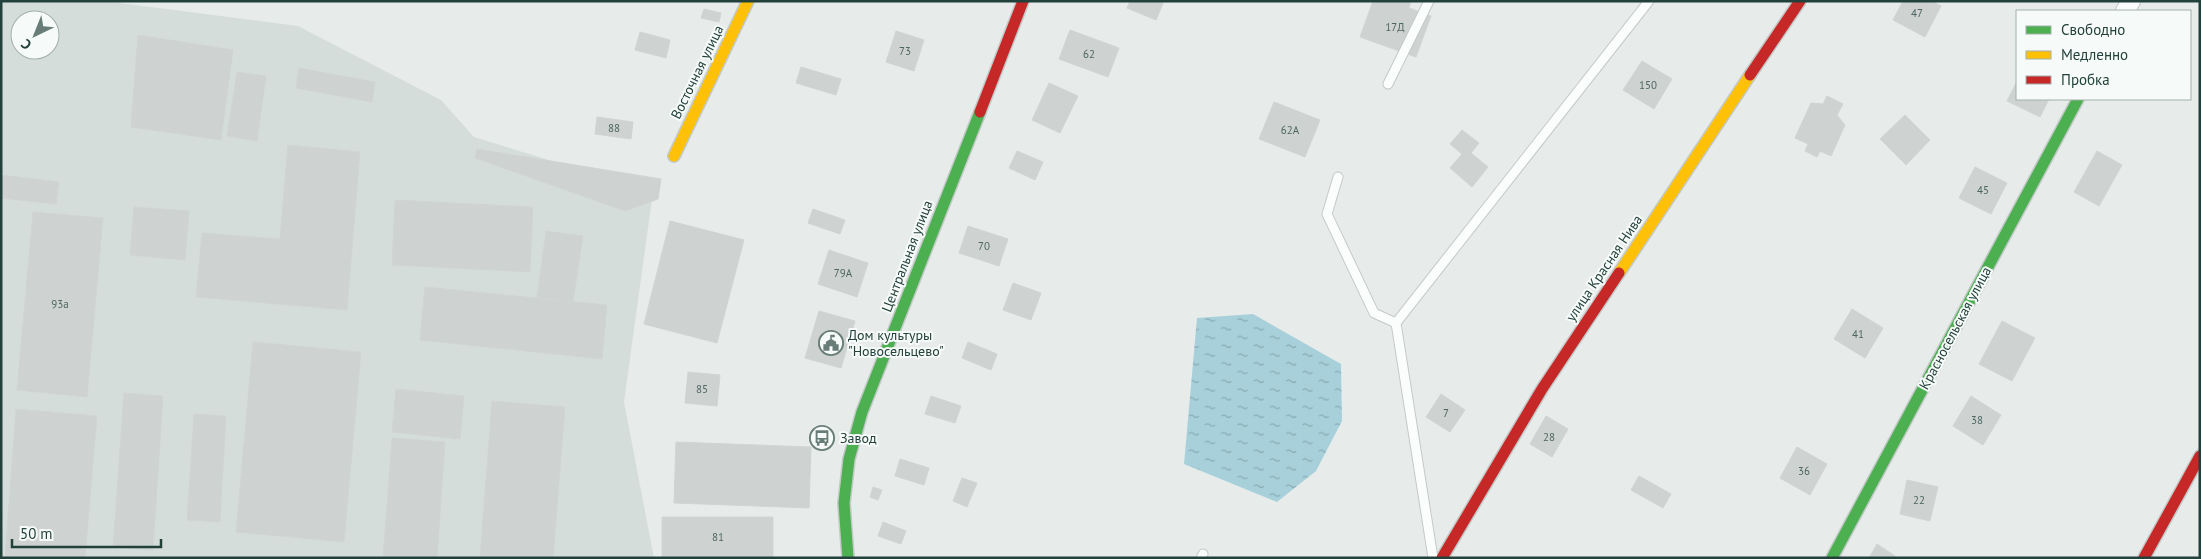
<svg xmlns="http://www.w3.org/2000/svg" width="2201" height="559" font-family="'PT Sans',sans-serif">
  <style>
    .built { fill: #d5ddda; fill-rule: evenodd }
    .water { fill: url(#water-ripples) }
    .building { fill: #ced3d1; stroke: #d0d5d3 }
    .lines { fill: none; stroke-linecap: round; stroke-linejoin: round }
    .lane-casing { stroke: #c4c9c7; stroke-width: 11 }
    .street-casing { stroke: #c4c9c7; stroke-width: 20 }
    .fast-casing { stroke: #c2c9c7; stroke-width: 14 }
    .slow-casing { stroke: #c2c9c7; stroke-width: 14 }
    .jam-casing { stroke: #c2c9c7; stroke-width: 14 }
    .lane { stroke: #fbfcfc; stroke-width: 9 }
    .street { stroke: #fbfcfc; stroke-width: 18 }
    .fast { stroke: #4caf50; stroke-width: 11 }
    .slow { stroke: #ffc107; stroke-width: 11 }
    .jam { stroke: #c62828; stroke-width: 11 }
    .labels { text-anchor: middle; stroke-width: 4; stroke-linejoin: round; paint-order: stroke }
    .number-label { font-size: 11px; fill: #4e6661 }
    .street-label { font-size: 14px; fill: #23413b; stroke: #f6faf8 }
    .poi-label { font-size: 14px; fill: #23413b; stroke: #f6faf8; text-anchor: start }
  </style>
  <defs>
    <pattern id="water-ripples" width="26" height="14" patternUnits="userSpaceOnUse" patternTransform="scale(1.25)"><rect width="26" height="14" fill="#a7d0db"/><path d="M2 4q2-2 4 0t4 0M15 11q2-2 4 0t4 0" fill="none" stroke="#88aab3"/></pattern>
  </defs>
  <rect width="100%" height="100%" fill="#e7ecea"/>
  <path class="built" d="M1,1H104L298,26L441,100L474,137L653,192L624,402L654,558H1ZM20,20H50V50H20Z"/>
  <path class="water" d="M1253,314L1341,364L1342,421L1316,471L1277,502L1184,464L1197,318Z"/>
  <path class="building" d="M1130,1H1164L1156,20L1127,8Z
    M1373,1H1411L1409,8L1431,16L1416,57L1360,37Z
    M1903,1H1932L1941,6L1925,37L1893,20Z
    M704,9L721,13L719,22L701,18Z
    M1070,30L1119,48L1108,77L1059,59Z
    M896,31L924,40L914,71L886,62Z
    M640,32L670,40L666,58L635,50Z
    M138,35L233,50L221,140L131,127Z
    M1642,61L1672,79L1654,109L1623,90Z
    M801,67L841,79L836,95L796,83Z
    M299,68L375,82L372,102L296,88Z
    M237,72L266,76L257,141L227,136Z
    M2017,81V99H2049L2040,117L2007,101Z
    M1049,83L1078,96L1060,133L1032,120Z
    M1827,96L1843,104L1837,115L1845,125L1831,156L1820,151L1817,157L1805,151L1808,144L1795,138L1811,103L1823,104Z
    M1274,102L1320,120L1305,157L1259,139Z
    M1905,115L1930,140L1906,165L1880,139Z
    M597,117L633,122L631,139L595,134Z
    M1462,130L1479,143L1471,153L1488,167L1472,187L1450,168L1462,154L1450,144Z
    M288,145L360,152L347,310L196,297L202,233L280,239Z
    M477,149L661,179L658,199L625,211L475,158Z
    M1017,151L1043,162L1035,180L1009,168Z
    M2097,151L2122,165L2099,206L2074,192Z
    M1975,167L2007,183L1991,214L1959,198Z
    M1,175L59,182L56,204L1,198Z
    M395,200L533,207L530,272L392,265Z
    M134,207L189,211L185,260L130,255Z
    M813,209L845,220L840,234L808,223Z
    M33,212L103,218L87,397L17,390Z
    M670,221L744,240L717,343L644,324Z
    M968,226L1008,239L999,266L959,253Z
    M546,231L583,236L573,302L537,297Z
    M829,250L868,263L857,297L818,284Z
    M1013,283L1041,293L1031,320L1003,310Z
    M425,287L607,305L602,359L420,340Z
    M1852,309L1883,328L1865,358L1834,339Z
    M819,311L855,321L841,368L805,358Z
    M2002,321L2035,338L2012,381L1979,364Z
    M253,342L361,352L344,542L236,532Z
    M968,342L997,354L991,370L962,358Z
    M688,372L720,375L717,406L685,403Z
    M396,389L464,396L460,439L392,432Z
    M124,393L163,396L153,550L113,547Z
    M1441,394L1465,410L1450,432L1426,417Z
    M931,396L961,406L955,423L925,414Z
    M1971,396L2001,415L1983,445L1953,426Z
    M492,401L565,407L553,558H480Z
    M16,409L97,416L85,558H5Z
    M194,414L226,416L220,522L187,520Z
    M1546,416L1568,429L1552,457L1530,444Z
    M392,438L445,442L437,558H383Z
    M676,442L811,447L809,508L674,503Z
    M1797,447L1827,464L1810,495L1780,478Z
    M900,459L929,468L924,485L895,476Z
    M1639,476L1671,494L1663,508L1631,490Z
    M962,478L977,483L967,507L953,501Z
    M1907,480L1938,487L1930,521L1900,514Z
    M873,487L882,490L878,500L870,497Z
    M662,517H773V558H662Z
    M883,522L906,531L901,544L878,536Z
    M1877,544L1895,556L1894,558H1869Z"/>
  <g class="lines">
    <defs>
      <path id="lane" d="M1388,84L1429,1
        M1338,177L1327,214L1374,313L1396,323L1433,558
        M1396,323L1649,1
        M1201,558L1203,554"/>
      <path id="street" d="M2125,11L2131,1"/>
      <path id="fast" d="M848,558L844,503L849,459L862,412L980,112
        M1832,558L2078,99"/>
      <path id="slow" d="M674,156L748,1
        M1619,273L1750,75"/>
      <path id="jam" d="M1750,75L1800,1
        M980,112L1023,1
        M1442,558L1542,389L1619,273
        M2144,558L2200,456"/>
    </defs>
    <use href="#lane" class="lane-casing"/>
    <use href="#street" class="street-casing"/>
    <use href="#fast" class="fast-casing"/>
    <use href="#slow" class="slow-casing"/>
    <use href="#jam" class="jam-casing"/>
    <use href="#lane" class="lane"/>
    <use href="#street" class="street"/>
    <use href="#fast" class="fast"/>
    <use href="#slow" class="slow"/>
    <use href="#jam" class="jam"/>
  </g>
  <defs>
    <symbol id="civic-ring" viewBox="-11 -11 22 22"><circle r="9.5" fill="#f6faf8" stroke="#687d78" stroke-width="1.5"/><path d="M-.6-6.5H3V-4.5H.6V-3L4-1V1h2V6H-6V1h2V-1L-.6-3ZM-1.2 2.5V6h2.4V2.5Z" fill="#687d78"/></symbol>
    <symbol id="bus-ring" viewBox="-11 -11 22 22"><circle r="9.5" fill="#f6faf8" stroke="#687d78" stroke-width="1.5"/><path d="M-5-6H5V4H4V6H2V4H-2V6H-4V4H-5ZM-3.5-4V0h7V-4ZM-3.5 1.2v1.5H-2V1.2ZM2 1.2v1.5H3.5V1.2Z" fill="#687d78"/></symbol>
  </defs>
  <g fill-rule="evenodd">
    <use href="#civic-ring" x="817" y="329" width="28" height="28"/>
    <use href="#bus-ring" x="808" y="424" width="28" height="28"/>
  </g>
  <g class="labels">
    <g class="number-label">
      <text x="1917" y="17">47</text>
      <text x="1395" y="31">17Д</text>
      <text x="905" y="55">73</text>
      <text x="1089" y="58">62</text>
      <text x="1648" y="89">150</text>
      <text x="614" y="132">88</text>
      <text x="1290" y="134">62А</text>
      <text x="1983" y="194">45</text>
      <text x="984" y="250">70</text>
      <text x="843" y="277">79А</text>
      <text x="60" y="308">93а</text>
      <text x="1858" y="338">41</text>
      <text x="702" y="393">85</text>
      <text x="1446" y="417">7</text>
      <text x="1977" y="424">38</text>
      <text x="1549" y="441">28</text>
      <text x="1804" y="475">36</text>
      <text x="1919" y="504">22</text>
      <text x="718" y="541">81</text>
    </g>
    <g class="street-label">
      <text transform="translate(697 72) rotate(-64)" y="5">Восточная улица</text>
      <text transform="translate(907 256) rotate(-69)" y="5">Центральная улица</text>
      <text transform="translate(1604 268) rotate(-56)" y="5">улица Красная Нива</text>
      <text transform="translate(1955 328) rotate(-62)" y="5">Красносельская улица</text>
    </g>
    <g class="poi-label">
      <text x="848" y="340">Дом культуры<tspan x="848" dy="16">"Новосельцево"</tspan></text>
      <text x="840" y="443">Завод</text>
    </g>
  </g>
  <rect width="2201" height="559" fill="none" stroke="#23413b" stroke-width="5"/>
  <rect x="2016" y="10" width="175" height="90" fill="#f6faf8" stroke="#a2b0ac"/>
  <rect x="2026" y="26" width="25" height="8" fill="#4caf50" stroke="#a2b0ac"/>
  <text x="2061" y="35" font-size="15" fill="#23413b">Свободно</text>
  <rect x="2026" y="51" width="25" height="8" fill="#ffc107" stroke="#a2b0ac"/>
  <text x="2061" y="60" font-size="15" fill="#23413b">Медленно</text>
  <rect x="2026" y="76" width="25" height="8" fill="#c62828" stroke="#a2b0ac"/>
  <text x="2061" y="85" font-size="15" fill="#23413b">Пробка</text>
  <g transform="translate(35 35) rotate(223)"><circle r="24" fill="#f6faf8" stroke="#a2b0ac"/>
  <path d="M0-4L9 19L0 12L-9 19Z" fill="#687d78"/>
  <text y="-8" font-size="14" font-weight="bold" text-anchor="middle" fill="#23413b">С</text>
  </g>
  <path d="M12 539v8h149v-8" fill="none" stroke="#23413b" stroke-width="2.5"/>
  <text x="20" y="539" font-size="15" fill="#23413b" stroke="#f6faf8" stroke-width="4" paint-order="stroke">50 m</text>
</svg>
